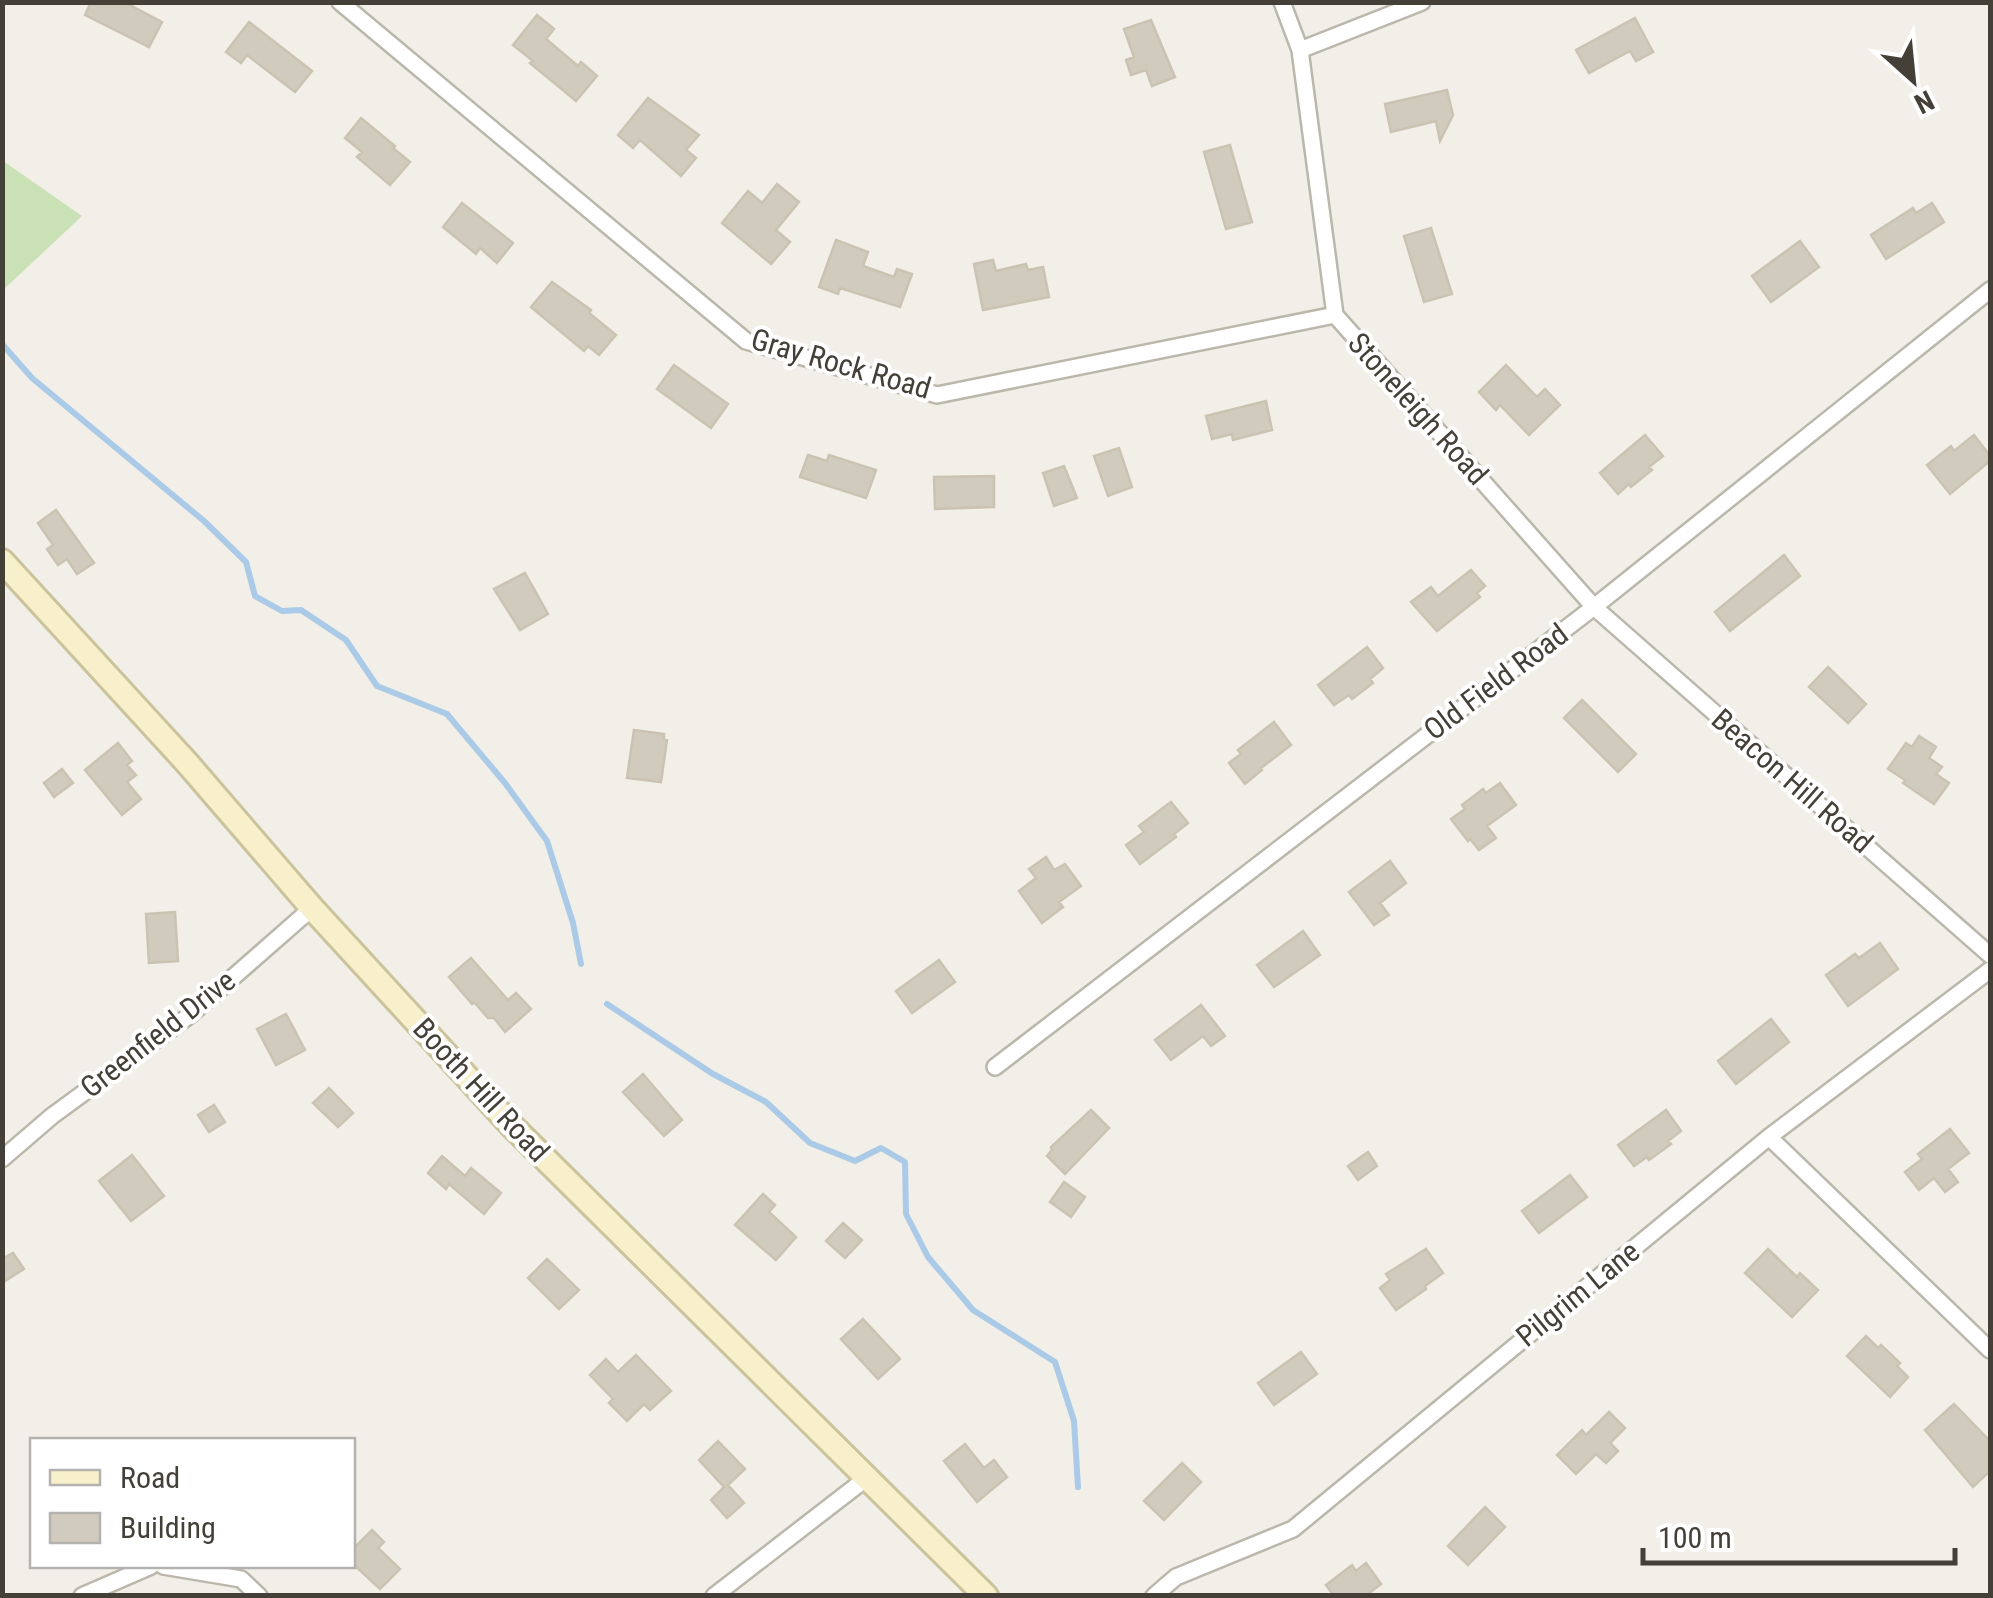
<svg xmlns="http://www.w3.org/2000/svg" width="1993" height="1598" font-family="'Roboto Condensed',sans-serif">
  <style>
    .green { fill: #cae1b5 }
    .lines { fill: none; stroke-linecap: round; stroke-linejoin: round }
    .stream { stroke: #abcae7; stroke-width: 6 }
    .building { fill: #d1cbbe; stroke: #cbc3b2; stroke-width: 2.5 }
    .street-casing { stroke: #bcb7ab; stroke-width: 20 }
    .secondary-casing { stroke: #cbc39c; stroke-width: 28 }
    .street { stroke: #fff; stroke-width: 15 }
    .secondary { stroke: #f8f0cb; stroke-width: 22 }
    .labels { text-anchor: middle; stroke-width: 8; stroke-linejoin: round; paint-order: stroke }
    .street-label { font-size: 30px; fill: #443f37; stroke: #fff }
  </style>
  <rect width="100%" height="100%" fill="#f1efe7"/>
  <path class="green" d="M3,161L82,216L3,290Z"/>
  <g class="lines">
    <path class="stream" d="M2,344L32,378L204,521L246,562L255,596L282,611L301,610L346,640L377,686L447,714L505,783L547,841L573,923L581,964
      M607,1004L713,1074L766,1102L810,1143L855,1161L881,1148L905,1162L906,1214L928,1257L973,1310L1055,1362L1074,1421L1078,1487"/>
  </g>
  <path class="building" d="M91,2H124L162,22L149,47L85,15Z
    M537,15L554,29L546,39L578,66L581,62L597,76L576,101L530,63L533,61L513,45Z
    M1635,18L1653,52L1636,61L1630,51L1589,73L1576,50Z
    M1151,20L1175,77L1152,86L1146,70L1131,75L1126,60L1134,57L1124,29Z
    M249,22L312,71L295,92L247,55L241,63L226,52Z
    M1447,90L1453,115L1440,141L1436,121L1391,132L1385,104Z
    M648,98L699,135L686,150L696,158L681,176L640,140L633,148L618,135Z
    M361,118L395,146L393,148L410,162L390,185L357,157L362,152L345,138Z
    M1230,145L1252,222L1226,229L1204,152Z
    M777,184L799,202L776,230L790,242L771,264L722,223L748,191L762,203Z
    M462,203L513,243L497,263L480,248L476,254L443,227Z
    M1932,203L1944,222L1886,259L1871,235L1913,208L1916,213Z
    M1431,228L1452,294L1424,302L1404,236Z
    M836,240L868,252L863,266L894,277L897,269L912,274L900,307L840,288L838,294L819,287Z
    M1800,241L1819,267L1771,302L1752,276Z
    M993,260L996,271L1026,264L1028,270L1043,267L1049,297L983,310L974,264Z
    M552,282L591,310L589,313L616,335L599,355L588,346L584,351L531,307Z
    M674,365L728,404L711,428L657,389Z
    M1506,365L1537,397L1545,389L1560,405L1529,435L1500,405L1496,410L1479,392Z
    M1266,401L1272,430L1233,440L1232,434L1212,439L1206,416Z
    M1645,435L1663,456L1649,467L1652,470L1631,487L1629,484L1618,494L1600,473Z
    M1974,435L1990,456V461L1950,494L1927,465L1951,446L1954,451Z
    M1119,448L1132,487L1108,496L1094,456Z
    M808,455L827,461L829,455L876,470L866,498L800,477Z
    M1064,466L1077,498L1054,506L1043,473Z
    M994,476V507L935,509L934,477Z
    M56,510L94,563L77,574L67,559L58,565L47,549L53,545L38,523Z
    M1784,555L1800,576L1730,631L1715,612Z
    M1471,570L1485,586L1477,593L1480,597L1437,631L1411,602L1431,587L1438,596Z
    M525,573L548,614L520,630L494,589Z
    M1367,647L1383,668L1370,679L1373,683L1352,699L1349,695L1334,705L1318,685Z
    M1828,667L1866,704L1848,723L1809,687Z
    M1582,700L1636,754L1618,772L1564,718Z
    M1274,722L1291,745L1261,768L1262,770L1245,784L1229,763L1241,754L1238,750Z
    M634,730L664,734V739L667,740L661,782L627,778Z
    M1919,736L1936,747L1929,758L1942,767L1936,774L1949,783L1934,804L1903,783L1905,780L1888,769L1906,743L1912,747Z
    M118,743L132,761L127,765L136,775L127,782L141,799L122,815L85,770Z
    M62,769L73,783L54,797L44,783Z
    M1500,783L1516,805L1487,826L1496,838L1479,850L1470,839L1468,841L1451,819L1465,809L1462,805L1483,789L1486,793Z
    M1171,802L1188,823L1174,834L1176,837L1140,864L1126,845L1144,832L1139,826Z
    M1046,857L1054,870L1065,864L1081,886L1059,902L1063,907L1042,923L1019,891L1036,878L1029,869Z
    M1390,861L1406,883L1380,903L1389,915L1374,925L1349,892Z
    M175,912L178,961L149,963L146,914Z
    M1303,931L1320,955L1274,987L1257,965Z
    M1880,943L1898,969L1848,1006L1826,975L1855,954L1859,958Z
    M471,958L508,1000L516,993L531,1009L505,1032L494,1018H488L474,1002L472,1004L449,977Z
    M939,960L955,982L912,1013L896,991Z
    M1201,1005L1225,1036L1211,1046L1203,1036L1171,1060L1155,1040Z
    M286,1014L305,1050L276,1065L257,1029Z
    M1771,1019L1789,1042L1736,1084L1718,1061Z
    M643,1074L682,1120L664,1136L623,1092Z
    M329,1088L353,1113L338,1127L313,1103Z
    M214,1105L225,1122L209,1132L198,1115Z
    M1091,1110L1109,1128L1065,1174L1047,1156L1052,1150L1051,1147Z
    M1666,1110L1681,1131L1668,1141L1671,1144L1649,1160L1647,1157L1634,1166L1618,1145Z
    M1950,1129L1969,1153L1948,1169L1958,1182L1945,1192L1934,1178L1919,1190L1905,1172L1922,1159L1918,1154Z
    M1368,1152L1377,1166L1358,1180L1348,1166Z
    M132,1155L164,1196L131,1221L99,1181Z
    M442,1156L465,1176L471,1168L501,1193L484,1214L449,1184L446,1189L428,1173Z
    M1570,1175L1587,1197L1539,1233L1522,1211Z
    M1064,1182L1085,1197L1071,1217L1050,1202Z
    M763,1194L775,1205L769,1212L796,1237L776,1260L735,1225Z
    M843,1223L862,1240L845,1258L826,1241Z
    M1426,1249L1443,1273L1425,1286L1426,1289L1396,1310L1380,1288L1390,1280L1386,1274Z
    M1768,1249L1797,1277L1800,1273L1818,1290L1792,1317L1745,1273Z
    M13,1253L24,1269L2,1283V1259Z
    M547,1259L579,1290L559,1309L528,1278Z
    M863,1319L900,1359L878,1379L841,1339Z
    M1866,1336L1878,1348L1881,1345L1900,1363L1897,1366L1908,1377L1890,1397L1847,1356Z
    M1301,1352L1317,1374L1274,1405L1258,1383Z
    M636,1355L671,1391L650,1410L644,1404L627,1421L609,1403L613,1399L590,1375L606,1359L618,1372Z
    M1954,1404L1990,1441V1471L1973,1487L1925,1430Z
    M1609,1412L1625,1428L1610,1443L1618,1451L1606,1463L1596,1454L1576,1474L1557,1455L1582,1430L1586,1435Z
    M718,1441L745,1469L728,1485L744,1503L727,1518L711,1500L724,1487L699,1460Z
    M965,1444L984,1468L994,1460L1007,1477L977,1502L944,1461Z
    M1182,1463L1201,1482L1164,1520L1144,1501Z
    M1485,1507L1505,1527L1468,1565L1448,1546Z
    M372,1530L384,1542L378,1548L400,1569L380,1589L352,1563V1550Z
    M1366,1563L1381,1584L1365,1596H1334L1326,1585L1352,1565L1356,1571Z"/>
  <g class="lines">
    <defs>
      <path id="street" d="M340,2L746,341L937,395L1335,315
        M1282,2L1300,50L1335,315L1594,607L1990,955
        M1300,50L1422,2
        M995,1067L1594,607L1990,290
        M1769,1137L1990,1350
        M2,1159L52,1116L190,1015L312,908
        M163,1566L241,1579L259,1596
        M82,1596L151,1566
        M714,1596L868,1477
        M1154,1596L1176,1577L1293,1529L1769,1137L1990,970"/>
      <path id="secondary" d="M2,561L188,764L312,908L511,1125L986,1596"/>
    </defs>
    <use href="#street" class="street-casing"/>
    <use href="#secondary" class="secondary-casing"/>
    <use href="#street" class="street"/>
    <use href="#secondary" class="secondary"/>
  </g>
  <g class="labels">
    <g class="street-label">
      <text transform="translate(841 364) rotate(16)" y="10">Gray Rock Road</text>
      <text transform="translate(1418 409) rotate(48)" y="10">Stoneleigh Road</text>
      <text transform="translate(1496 682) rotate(-37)" y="10">Old Field Road</text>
      <text transform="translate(1792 781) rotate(41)" y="10">Beacon Hill Road</text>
      <text transform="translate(158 1034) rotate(-38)" y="10">Greenfield Drive</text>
      <text transform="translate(481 1090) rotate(47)" y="10">Booth Hill Road</text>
      <text transform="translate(1578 1294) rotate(-39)" y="10">Pilgrim Lane</text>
    </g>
  </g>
  <rect width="1993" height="1598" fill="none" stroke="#443f37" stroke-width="10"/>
  <rect x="30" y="1438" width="325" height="130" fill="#ffffff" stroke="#b4b2af" stroke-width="2.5"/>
  <rect x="50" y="1470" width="50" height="15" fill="#f8f0cb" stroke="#b4b2af" stroke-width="2.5"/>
  <text x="120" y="1488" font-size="30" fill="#443f37">Road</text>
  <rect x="50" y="1513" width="50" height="30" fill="#d1cbbe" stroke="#b4b2af" stroke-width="2.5"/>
  <text x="120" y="1538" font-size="30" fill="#443f37">Building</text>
  <g transform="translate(1913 80) rotate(153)" stroke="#ffffff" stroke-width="8" paint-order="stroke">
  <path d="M0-8L18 38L0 25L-18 38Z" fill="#443f37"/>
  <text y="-15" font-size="28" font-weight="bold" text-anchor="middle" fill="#443f37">N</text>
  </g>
  <path d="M1643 1548v15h312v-15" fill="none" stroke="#443f37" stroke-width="5"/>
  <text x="1658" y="1548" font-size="30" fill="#443f37" stroke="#ffffff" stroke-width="8" paint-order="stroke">100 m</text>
</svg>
